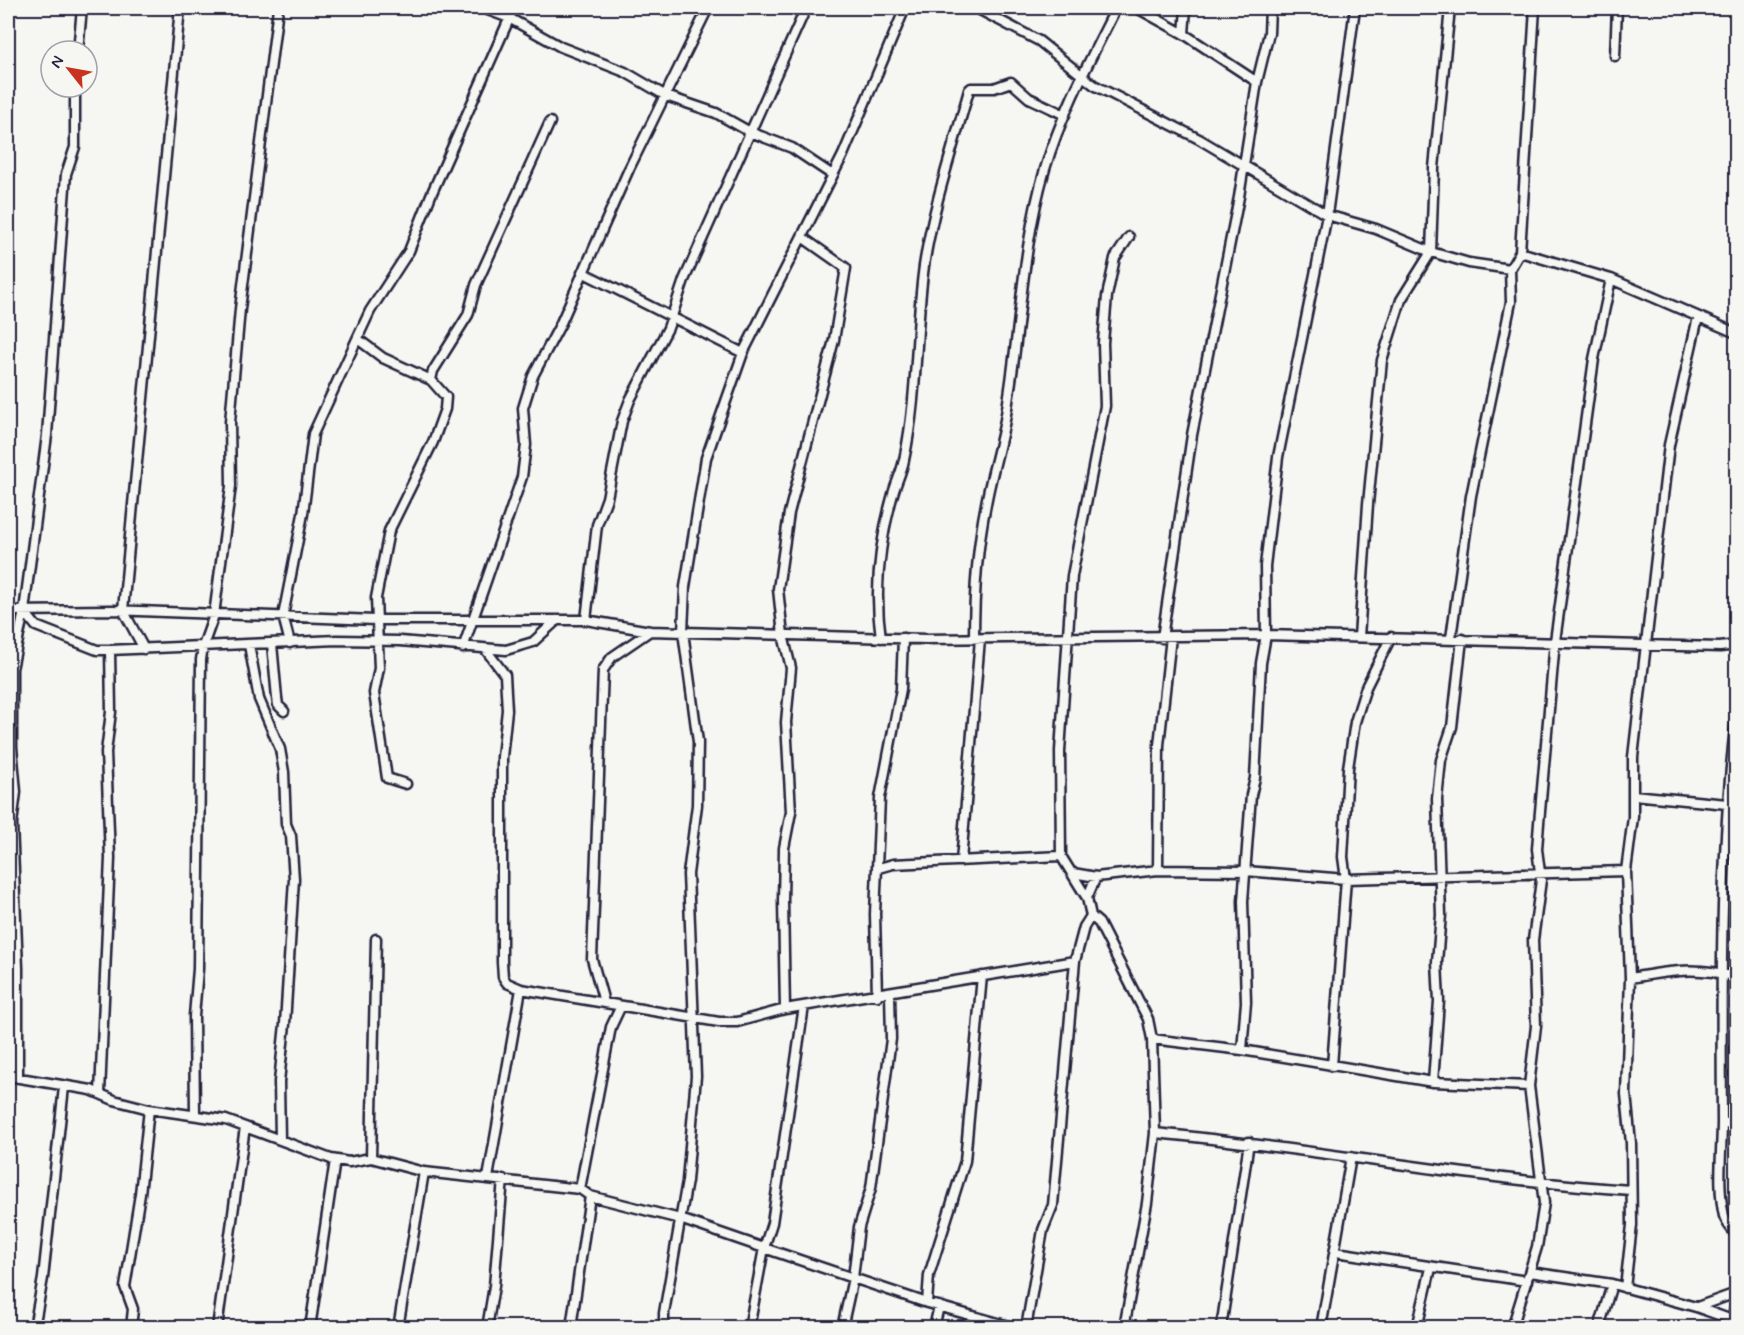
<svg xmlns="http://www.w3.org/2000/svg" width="1744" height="1335" font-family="Mynerve,sans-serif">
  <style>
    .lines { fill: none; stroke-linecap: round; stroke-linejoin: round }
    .minor-casing { stroke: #22223b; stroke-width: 13 }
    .highway-casing { stroke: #22223b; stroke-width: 16 }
    .minor { stroke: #f6f6f2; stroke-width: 8 }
    .highway { stroke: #f6f6f2; stroke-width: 12 }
  </style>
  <rect width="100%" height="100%" fill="#f6f6f2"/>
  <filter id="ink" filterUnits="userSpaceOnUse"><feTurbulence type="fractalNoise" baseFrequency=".0167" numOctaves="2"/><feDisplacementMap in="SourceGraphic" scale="12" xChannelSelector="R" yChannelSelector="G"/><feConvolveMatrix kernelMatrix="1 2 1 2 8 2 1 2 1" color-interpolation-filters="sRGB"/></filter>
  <g filter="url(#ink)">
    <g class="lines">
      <defs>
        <path id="minor" d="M482,8L509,18L561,47L625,72L666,96L716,113L750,132L792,148L831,174
          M976,8L1039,41L1094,85L1199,139L1327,215L1376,229L1431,252L1469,263L1510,269
          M1137,8L1184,34L1257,82
          M1184,34L1186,8
          M78,51L82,8
          M1615,56L1617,8
          M1520,252L1611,279L1736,333
          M582,272L743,353
          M359,340L383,358L431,380L446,397L445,409L433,442L389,531L376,598L379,668L374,693L387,778L406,784
          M431,380L433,371L468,315L476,285L550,122
          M8,611L113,610L375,620H586L650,631L926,639L1266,635L1720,647L1736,645
          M24,611L36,626L97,650H110L337,640L400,641L506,650L533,642L557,620
          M586,620L597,525L607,498L622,421L630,400L668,328L684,280L806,8
          M1359,637L1368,504L1382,360L1401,300L1431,252L1434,168L1450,8
          M881,638C874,591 880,540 893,494C896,483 902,471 904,460C918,396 915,330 924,266C933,206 953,148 969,90L971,88H994L1011,82L1029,98L1065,115
          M1162,638L1192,435L1239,197L1257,82L1269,33L1270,8
          M1451,638L1471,496L1511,302L1510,269L1520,252L1535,8
          M974,639C974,594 977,548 986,504C991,475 1000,448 1005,420C1020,337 1021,250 1045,169C1062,112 1090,60 1116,8
          M290,643L283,616L303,514L313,434L370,311L409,251L431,195L514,8
          M272,644L277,698L278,705L284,711
          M249,645L259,699L280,749L284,772L286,824L291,836L294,879L285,1024L279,1082L280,1140
          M463,648L522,477L526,445L523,408L533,376L560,325L629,169L708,8
          M144,649L123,610L180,8
          M486,650L505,675L507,710L502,757V962L503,977L507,983L521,989L719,1022H737L785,1009L1075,961
          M1736,719C1720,853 1721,987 1722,1121C1722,1152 1717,1185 1724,1216C1726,1223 1732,1229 1736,1235
          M1633,795L1727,804
          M961,861L980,639
          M879,868L893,864L1061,856
          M1158,870L1159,745L1171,637
          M1073,873L1096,877L1158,870L1246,871L1346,879L1626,871
          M1087,898L1096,877
          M1630,978C1670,971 1697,966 1736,977
          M877,996L875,914L880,798L901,689L903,638
          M604,1002L592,959L603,670L612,657L650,631
          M804,1006L772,1223L764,1248L927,1303L1016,1328
          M785,1009L783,901L784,848L791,812L786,722L791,668L783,635L778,589L789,513L834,340L846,268L802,237
          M1152,1039L1242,1050L1433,1082L1529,1086
          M1242,1050L1246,1002L1243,901L1251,795L1255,778L1261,663L1266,635L1265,566L1278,457L1327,215L1355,8
          M1332,1066L1346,879L1343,857L1348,768L1355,722L1366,687L1391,637
          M8,1076L91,1090L114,1100L149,1109L226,1120L331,1159L349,1162L371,1158L424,1172L580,1189L590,1196L680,1219L764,1248L749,1328
          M18,1078V968L12,824L16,792L12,747V669L24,611L47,435L66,174L75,147V87
          M1433,1082L1439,1001L1437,962L1441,915L1437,799L1441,760L1452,727L1462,639
          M100,1094L110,858L106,752L111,712L110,650
          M195,1115L194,1016L198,969L201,660L203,646L214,615L231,486L230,422L240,309L278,8
          M1722,1122L1736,1125
          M1155,1133C1315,1148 1472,1180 1631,1190
          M371,1158L376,939
          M488,1178L521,989
          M580,1189L611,1027L620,1008
          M1336,1252L1527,1281
          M1530,1272L1612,1284L1696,1307L1735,1321
          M1625,1288L1632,1225L1631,1143L1626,1094L1630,978L1626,871L1633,817V757L1669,445L1698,317
          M927,1303L929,1275L965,1161L982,976
          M1697,1307L1736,1293
          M34,1328L43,1278L64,1087
          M131,1328L133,1309L125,1287L140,1194L149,1109
          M217,1328L245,1127
          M310,1328L335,1160
          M398,1328L424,1172
          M487,1328L494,1286L503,1179
          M571,1328L590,1196
          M664,1328V1313L687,1181L696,1076L688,874L697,805L698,742L683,632L685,587L706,458L743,353L843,155L905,8
          M842,1328L853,1278L859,1227L871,1188L891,1039L890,993
          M934,1328L939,1306
          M1026,1328L1043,1230L1053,1205L1075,961L1084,927L1091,916
          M1124,1328L1147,1203L1155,1133L1152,1039L1148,1019L1099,923L1091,916L1087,898L1061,856L1060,751L1072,576L1105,406L1103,343L1107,296L1115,258L1129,237
          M1221,1328L1249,1142
          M1321,1328L1351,1157
          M1417,1328L1431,1268
          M1512,1328L1537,1247L1544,1203L1529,1086L1536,1026L1533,940L1541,880L1537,849L1539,823L1555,641L1594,359L1611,279
          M1599,1328L1612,1284"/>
        <path id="highway" d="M1734,1328L1736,1310"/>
      </defs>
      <use href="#minor" class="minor-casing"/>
      <use href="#highway" class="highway-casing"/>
      <use href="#minor" class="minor"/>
      <use href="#highway" class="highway"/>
    </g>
  </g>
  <rect width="1744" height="1335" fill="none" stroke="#f6f6f2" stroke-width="30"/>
  <rect x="15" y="15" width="1714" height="1305" fill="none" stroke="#22223b" stroke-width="2" filter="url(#ink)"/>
  <g transform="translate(69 69) rotate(301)"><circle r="28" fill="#f6f6f2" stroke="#a1a1a9" stroke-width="1.5"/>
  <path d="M0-4.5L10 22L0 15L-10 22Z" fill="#c8321e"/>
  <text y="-9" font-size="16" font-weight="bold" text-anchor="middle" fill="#22223b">N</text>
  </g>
</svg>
